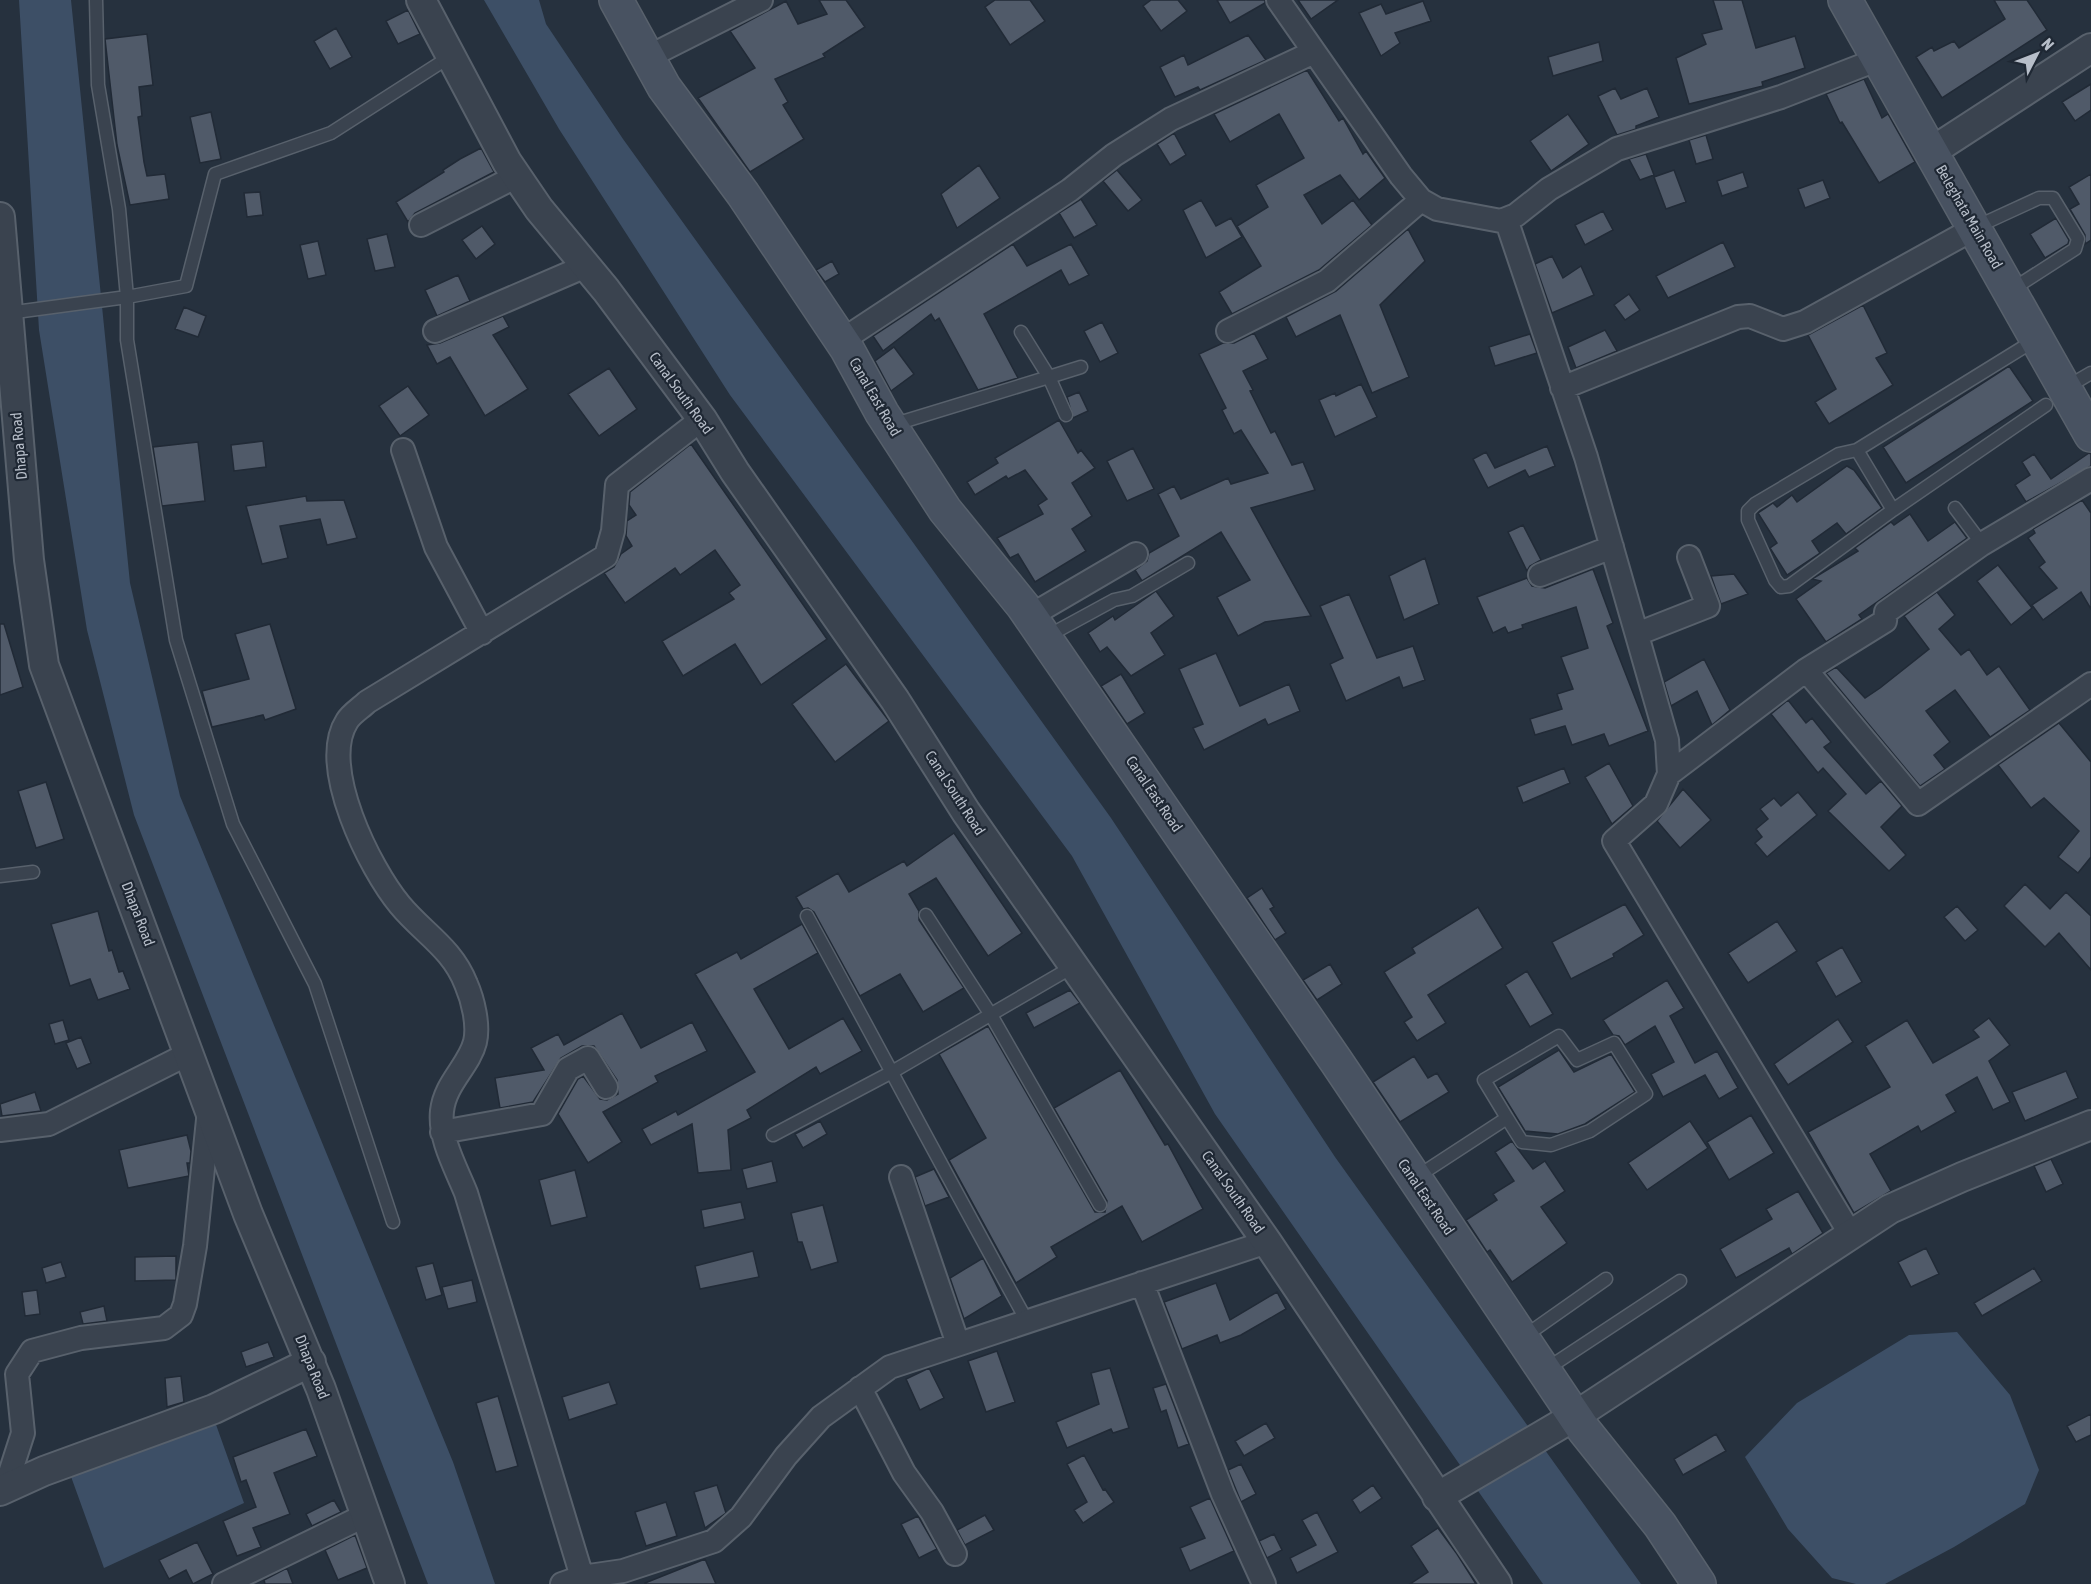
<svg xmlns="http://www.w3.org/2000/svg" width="2091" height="1584" font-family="'Asap Condensed',sans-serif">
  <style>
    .water { fill: #3d4f66 }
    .building { fill: #505a69; stroke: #212a36; stroke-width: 1.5 }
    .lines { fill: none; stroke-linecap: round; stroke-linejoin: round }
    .service-casing { stroke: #58616c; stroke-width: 15 }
    .minor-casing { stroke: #58616c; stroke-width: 26 }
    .tertiary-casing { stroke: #58616c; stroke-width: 32 }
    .secondary-casing { stroke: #58616c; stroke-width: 36 }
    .service { stroke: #3a434f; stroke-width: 12 }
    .minor { stroke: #3a434f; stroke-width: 22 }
    .tertiary { stroke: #3a434f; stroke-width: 28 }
    .secondary { stroke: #485261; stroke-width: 33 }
    .labels { text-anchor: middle; stroke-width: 4.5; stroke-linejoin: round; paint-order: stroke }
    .street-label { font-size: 15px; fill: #b7bec9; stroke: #1f2834 }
  </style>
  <rect width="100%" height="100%" fill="#26313e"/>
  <path class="water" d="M19,0H71L130,583L180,796L453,1462L495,1584H428L134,815L87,630L39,330Z
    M484,0H539L546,24L623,139L1111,818L1335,1157L1641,1584H1543L1215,1114L1072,856L730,395L559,129Z
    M1957,1332L2010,1395L2039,1470L2025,1504L1954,1547L1885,1584H1856L1832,1578L1788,1529L1745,1457L1797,1403L1909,1335Z
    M214,1419L244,1503L104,1568L69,1471Z"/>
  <path class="building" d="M819,0H846L865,27L823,54L825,57L775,79L788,102L783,105L804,139L750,172L698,98L755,68L730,31L786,1L798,24L827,14Z
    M995,0H1030L1045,21L1010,45L985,7Z
    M1151,0H1178L1187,11L1161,31L1143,6Z
    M1217,0H1265V3L1230,23Z
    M1298,0H1338L1311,19Z
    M1713,0H1742L1756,48L1795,36L1805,68L1762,82L1763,86L1689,104L1676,58L1706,44L1702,34L1722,29Z
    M1994,0H2027L2047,30L1942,98L1916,57L1932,47L1934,51L1954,41L1959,48L2005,19Z
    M1423,1L1431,21L1395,33L1400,43L1381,56L1359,13L1381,4L1386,14Z
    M408,10L420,34L398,44L386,21Z
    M336,28L352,57L330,69L314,41Z
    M147,34L153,85L139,87L142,116L138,117L144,162L147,176L165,174L169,199L130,205L117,145L105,39Z
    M1248,35L1266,60L1200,90L1198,87L1175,97L1160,67L1184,55L1188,65Z
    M1599,42L1603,61L1553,76L1548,57Z
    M1307,70L1339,121L1343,118L1363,154L1366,151L1385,178L1359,200L1340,175L1304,195L1322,224L1353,200L1372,225L1319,270L1232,314L1219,292L1261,266L1237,226L1268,207L1256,185L1304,158L1279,114L1230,142L1214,114Z
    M1864,79L1882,118L1888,114L1915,162L1879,183L1842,122L1840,123L1826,94Z
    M2091,84V110L2075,121L2062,102Z
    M1615,88L1621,99L1647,88L1659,117L1636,126V129L1617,135L1598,96Z
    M211,112L221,159L200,163L190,117Z
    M1568,114L1589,144L1551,171L1530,141Z
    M1174,133L1186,155L1170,165L1157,144Z
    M1706,135L1713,159L1696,164L1689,140Z
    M481,148L494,172L415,213L408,222L396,202L444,172L443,170L460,159Z
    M1646,154L1654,175L1640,180L1629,159Z
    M979,165L1000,198L957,228L941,194Z
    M1117,170L1142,200L1128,211L1103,181Z
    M1674,170L1686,202L1666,209L1654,177Z
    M1743,172L1748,187L1722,196L1717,181Z
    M2091,174V240L2085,244V235L2070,209L2079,204L2069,187Z
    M1823,180L1830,198L1805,208L1798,189Z
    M260,192L263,215L247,217L244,193Z
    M1081,199L1097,225L1074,238L1059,213Z
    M1201,200L1216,226L1231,218L1242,237L1206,258L1183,210Z
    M1603,211L1613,230L1585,245L1575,225Z
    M2056,218L2069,240L2068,244L2045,258L2030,234Z
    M482,226L495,244L476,259L462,240Z
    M1408,229L1425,261L1380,305L1409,377L1372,393L1340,315L1296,337L1286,317L1336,291Z
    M387,234L395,267L375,271L367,239Z
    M318,241L326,275L308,279L300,245Z
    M1723,242L1735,267L1668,298L1656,276Z
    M1013,244L1027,266L1071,244L1089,275L1069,285L1061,270L984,314L1018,378L978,390L939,318L935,321L931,314L883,351L873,336Z
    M1552,256L1563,278L1581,266L1594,295L1552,313L1535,264Z
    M832,261L839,274L825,282L816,270Z
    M458,275L470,301L437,316L425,290Z
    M1629,294L1640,310L1625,320L1614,305Z
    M1863,305L1887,353L1876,358L1893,385L1829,424L1815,402L1836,389L1808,335Z
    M184,307L206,316L198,337L175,329Z
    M503,316L509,327L493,335L528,389L485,416L450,357L437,364L427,345L440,343Z
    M1102,322L1118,353L1100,362L1084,331Z
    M1605,330L1617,351L1576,368L1568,347Z
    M1254,333L1268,359L1243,371L1253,390L1250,391L1271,433L1275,431L1292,465L1303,462L1315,490L1251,508L1311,616L1265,622L1238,636L1217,597L1250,580L1221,532L1142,581L1135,570L1147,561L1149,553L1179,536L1158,494L1174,486L1181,499L1228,478L1231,484L1268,473L1241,430L1234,434L1222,410L1226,408L1199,354L1223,343H1234Z
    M1530,334L1537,353L1495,366L1489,347Z
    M894,347L914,374L891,391L875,361Z
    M2009,366L2033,401L1906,483L1883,447Z
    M609,368L637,409L599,436L568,394Z
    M1361,384L1377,417L1335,437L1319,400L1335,393L1336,396Z
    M408,386L429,415L400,436L379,406Z
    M1079,392L1088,411L1073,418L1067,397Z
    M1059,420L1078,453L1081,450L1095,468L1072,483L1092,516L1072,529L1086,551L1035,582L1018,554L1010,558L997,538L1043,514L1038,505L1047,499L1025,470L1008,479L1006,476L975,495L967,482L998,463L995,458Z
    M263,441L266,467L234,471L231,445Z
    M198,442L205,501L162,506L153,447Z
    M691,444L827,639L761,685L735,644L683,676L662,641L734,599L729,593L740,585L715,550L680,575L675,568L625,603L604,573L614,567L621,554L632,546L626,536L627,521L636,515L629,505L630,492Z
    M1547,446L1555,466L1529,477L1525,470L1488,488L1473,459L1486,452L1495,468Z
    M1133,448L1154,489L1127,501L1107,461Z
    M2089,453L2091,454V466L2026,502L2015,485L2030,475L2022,462L2034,454L2051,479Z
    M1847,466L1854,470L1882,508L1846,534L1837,523L1812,541L1820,553L1787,575L1770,548L1777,543L1758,513L1773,503L1777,507L1792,495L1797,502Z
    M306,496L307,501L344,500L357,538L327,545L320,519L280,526L288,558L262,564L246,506Z
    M2082,500L2091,513V609L2081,592L2043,620L2032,605L2057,588L2039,567L2045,562L2028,538L2035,533L2033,529Z
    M1910,514L1928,541L1955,522L1967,538L1859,615L1862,619L1826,642L1796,599L1821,581L1812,579L1858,551L1855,548L1891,522L1894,525Z
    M1523,525L1541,560L1530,566L1527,571L1508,532Z
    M1425,558L1439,604L1404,620L1389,576Z
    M1998,565L2032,608L2011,625L1977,581Z
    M1593,569L1613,623L1607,626L1648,731L1609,746L1604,734L1572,745L1565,726L1535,735L1530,719L1562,709L1557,694L1573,689L1561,657L1588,648L1576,607L1522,625L1523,628L1508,633L1505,627L1493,633L1477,597L1527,578L1532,586L1545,588Z
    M1734,574L1748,594L1721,604L1711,576Z
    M1156,591L1174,616L1151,633L1165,655L1131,676L1107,647L1100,652L1088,633L1113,616L1115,620Z
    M1937,592L1955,615L1939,629L1961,655L1969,649L1987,675L1999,666L2030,710L1990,737L1955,690L1926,711L1950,742L1934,755L1945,769L1920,786L1826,673L1836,667L1865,698L1880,688L1929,649L1904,616Z
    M1349,594L1377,658L1413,646L1425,680L1403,688L1399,677L1346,701L1330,664L1343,658L1320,606Z
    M0,624H4L23,687L0,695Z
    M270,624L296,709L265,720L263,715L212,727L202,691L249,679L235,634Z
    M1216,653L1240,706L1289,684L1300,711L1268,725L1265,719L1204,750L1193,728L1203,724L1179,669Z
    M1704,659L1730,710L1712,725L1697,691L1671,706L1664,682Z
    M846,664L889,721L835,762L792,704Z
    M1121,674L1145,713L1127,724L1101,686Z
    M1788,700L1806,723L1812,718L1831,742L1824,747L1866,794L1881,781L1902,806L1881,827L1906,855L1889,871L1828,811L1846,794L1823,768L1818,773L1771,714Z
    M2059,723L2091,762V857L2078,873L2058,857L2079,831L2044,798L2031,808L1998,765Z
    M1609,763L1633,806L1612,824L1585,777Z
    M1564,768L1570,783L1523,803L1517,787Z
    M46,782L64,839L36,848L18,791Z
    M1683,789L1711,820L1680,848L1657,821Z
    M1798,792L1817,815L1767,857L1755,843L1762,837L1756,829L1768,819L1760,809L1774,798L1781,806Z
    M954,833L1022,933L988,956L936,878L909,894L919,911V920L964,988L923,1012L900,974L860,996L814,912L808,908L803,909L796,897L838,873L849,892L904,861L907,866Z
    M2025,884L2050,909L2066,892L2091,916V970L2059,933L2045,947L2004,906Z
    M1262,888L1274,907L1270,909L1286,933L1275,940L1247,898Z
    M1625,904L1644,935L1613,954L1614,957L1571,979L1552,942Z
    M1957,906L1978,930L1965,941L1944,917Z
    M1478,907L1503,948L1428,995L1446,1023L1417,1041L1404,1022L1412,1017L1384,972L1415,953L1412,948Z
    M98,911L109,951L112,950L119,972L123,971L130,989L98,1000L90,979L70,986L51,924Z
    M1777,921L1797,951L1748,983L1728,953Z
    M802,924L818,953L754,989L789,1049L843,1018L862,1051L820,1074L816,1067L747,1110L751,1118L728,1130L731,1170L698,1173L692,1124L651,1145L642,1129L676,1111L678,1115L755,1072L695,974L737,952L741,959Z
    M1842,947L1862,982L1836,997L1816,962Z
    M1330,964L1342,984L1317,1000L1303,980Z
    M1527,971L1553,1014L1530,1027L1505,985Z
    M1667,980L1684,1008L1670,1016L1695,1063L1717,1051L1738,1088L1719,1099L1705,1075L1663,1097L1651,1074L1674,1062L1655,1026L1625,1045L1619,1036L1613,1035L1603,1020Z
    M1070,990L1080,1003L1034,1028L1026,1013Z
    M622,1013L641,1048L692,1022L707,1051L655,1076L658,1082L603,1112L622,1142L588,1163L558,1114L578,1079L583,1076L600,1099L607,1100L618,1094L617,1080L594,1046H582L561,1058L533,1102L500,1108L495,1078L544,1070L531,1048L558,1034L564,1045Z
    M1989,1018L2010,1045L1989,1061L2010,1102L1993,1110L1977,1077L1946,1095L1956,1112L1921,1132L1918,1126L1870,1154L1891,1191L1854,1213L1808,1132L1890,1087L1865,1046L1907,1020L1933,1063L1979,1037L1973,1030Z
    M1838,1019L1853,1042L1788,1085L1774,1064Z
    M63,1020L69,1040L55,1044L49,1024Z
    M988,1026L1095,1212H1105L1107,1201L1054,1108L1120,1070L1165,1145L1168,1144L1203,1209L1142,1242L1122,1206L1051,1247L1057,1257L1016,1283L949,1160L986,1138L939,1054Z
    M81,1037L91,1063L77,1069L66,1043Z
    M1559,1050L1574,1072L1611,1054L1635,1092L1585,1124L1558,1134L1525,1131L1498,1087Z
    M1414,1056L1428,1078L1437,1073L1449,1092L1400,1122L1373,1082Z
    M2066,1071L2078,1098L2025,1121L2012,1092Z
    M35,1092L41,1111L2,1116L0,1104Z
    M1751,1115L1774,1153L1729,1180L1707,1142Z
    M820,1121L827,1134L803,1148L795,1134Z
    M1690,1121L1708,1148L1647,1190L1628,1163Z
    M187,1135L191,1151L190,1163H187L189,1176L128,1188L119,1150Z
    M1512,1141L1533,1169L1545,1161L1565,1191L1541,1207L1567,1243L1512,1282L1490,1250L1487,1252L1466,1220L1497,1200L1493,1194L1514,1181L1495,1152Z
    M2051,1159L2063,1184L2046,1192L2034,1166Z
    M772,1161L777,1182L747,1189L742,1169Z
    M934,1169L949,1197L925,1206L915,1177Z
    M575,1170L587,1217L551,1226L539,1180Z
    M1798,1191L1823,1233L1792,1254L1789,1248L1736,1278L1720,1249L1772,1219L1766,1209Z
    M741,1202L745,1219L704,1228L701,1210Z
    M823,1205L838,1262L811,1270L802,1242H798L791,1213Z
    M1926,1248L1939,1274L1911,1287L1898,1262Z
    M753,1251L759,1277L700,1289L695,1266Z
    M176,1256V1280L135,1281V1257Z
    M983,1258L1002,1296L964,1319L950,1278Z
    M61,1262L66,1277L46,1283L42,1268Z
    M433,1263L442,1295L426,1300L416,1267Z
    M2034,1268L2042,1281L1982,1316L1974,1303Z
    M472,1280L477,1302L448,1309L442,1287Z
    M1216,1283L1230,1320L1277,1292L1286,1309L1241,1335L1220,1343L1217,1335L1182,1349L1164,1302Z
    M37,1290L40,1314L25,1316L22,1292Z
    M104,1306L107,1321L83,1324L80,1312Z
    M268,1342L274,1357L246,1367L241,1352Z
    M997,1351L1015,1402L986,1412L968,1361Z
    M929,1368L944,1398L920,1410L906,1379Z
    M1110,1368L1129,1428L1113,1433L1111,1429L1067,1448L1056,1422L1099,1404L1091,1373Z
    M181,1376L184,1402L167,1407L165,1378Z
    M609,1382L617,1404L569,1420L562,1397Z
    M1166,1384L1189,1444L1178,1448L1166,1410L1161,1412L1153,1388Z
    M498,1396L518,1466L496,1472L476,1403Z
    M2091,1414V1435L2076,1442L2067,1426Z
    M1266,1423L1275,1438L1244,1456L1235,1441Z
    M306,1429L317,1456L274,1473L290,1514L253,1528L261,1547L237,1556L223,1521L256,1507L246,1480L241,1482L233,1457Z
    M1716,1434L1726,1451L1683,1475L1674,1459Z
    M1084,1455L1103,1490L1105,1489L1114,1502L1083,1523L1074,1510L1087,1502L1067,1464Z
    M1241,1464L1256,1494L1241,1502L1228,1470Z
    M717,1485L726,1513L705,1528L694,1492Z
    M1373,1485L1382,1498L1360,1513L1352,1500Z
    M1210,1498L1234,1551L1190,1571L1180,1548L1205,1538L1190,1507Z
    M334,1500L341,1512L312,1526L306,1514Z
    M666,1502L677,1536L646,1546L635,1512Z
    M1317,1512L1338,1552L1297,1573L1290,1558L1316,1545L1302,1520Z
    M985,1515L994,1530L965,1545L957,1530Z
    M918,1516L937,1549L919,1558L901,1524Z
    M1438,1528L1457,1554L1476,1584H1410L1428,1572L1411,1546Z
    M1274,1534L1282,1550L1267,1558L1259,1541Z
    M355,1535L367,1568L338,1580L325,1550Z
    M197,1542L213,1574L193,1584L186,1570L169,1579L159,1560Z
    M705,1559L716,1584H645V1583Z
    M287,1568L293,1584H265L264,1580Z"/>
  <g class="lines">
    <defs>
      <path id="service" d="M96,0L98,85L119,209L127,297V340L176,640L233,824L315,984L393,1222
        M1976,227L2039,198H2053L2078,239L2075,249L2011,290
        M8,313L127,297L186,286L215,174L331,133L451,56
        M2067,387L2091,373
        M1066,415L1049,377L1081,367
        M892,425L1049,377L1021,332
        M1857,450L1893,510L1789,586L1781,587L1775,580L1748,520V511L1755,504L1839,454L1857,450L2035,340
        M1955,508L1982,544
        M1893,510L2046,405
        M1046,637L1114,600L1132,596L1188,563
        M0,876L33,872
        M926,915L991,1015L1100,1205
        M807,916C881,1051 952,1186 1027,1321
        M773,1135L892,1072L1074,966
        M1415,1178L1507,1118L1522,1142L1551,1145L1590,1131L1646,1094L1614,1043L1577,1060L1559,1036L1484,1080L1507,1118
        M1522,1338L1606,1279
        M1545,1370L1680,1281"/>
      <path id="minor" d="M1278,0L1401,176L1421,200L1437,209L1501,221L1516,215L1549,189L1617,149L1781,97L1879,59
        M648,57L761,0
        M1506,219L1586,457L1667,740L1669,774L1656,804L1614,841L1851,1235
        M421,225L517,176
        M435,331L586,266
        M1228,331L1327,281L1421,200
        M841,341L1070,190L1114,155L1171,119L1314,52
        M1562,388L1738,317L1750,316L1783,329L1805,322L1975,228
        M403,450L436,547L482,633
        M1540,575L1612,547
        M1030,616L1136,554
        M1637,634L1708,606L1689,557
        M1806,670L1918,804L2091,684
        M1669,774L1806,670L1885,621L1886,612L1982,544L2091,479
        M0,1130L49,1124L190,1053
        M442,1132L542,1114L568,1069L588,1058L606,1087
        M901,1177L958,1344
        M1142,1283L1223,1494L1264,1584
        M860,1388L904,1473L932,1512L955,1554
        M5,1489L23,1433L17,1374L32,1351L81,1338L164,1328L181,1315L185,1304L195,1246L209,1110
        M582,1577L466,1193C456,1168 439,1139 442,1111C445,1083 469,1066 475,1042C479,1025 473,1000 466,984C452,948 423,933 400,905C370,869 318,766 347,721C351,714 361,708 367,702L606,556L613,531L617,485L702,419
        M224,1584L366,1515
        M562,1584L582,1577L623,1571L714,1541L741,1517L786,1456L821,1417L890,1367L1267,1242"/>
      <path id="tertiary" d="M421,0L507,162L539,209L606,290L702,419L735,472L895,700L966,812L1267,1242L1497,1584
        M1931,152L2091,48
        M0,217L29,560L44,665L248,1214L321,1389L390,1584
        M0,1491L44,1471L214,1409L311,1362
        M1437,1497L1575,1416L1890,1209L1962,1177L2091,1125"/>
      <path id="secondary" d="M616,0L664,87L743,194L847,349L882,413L945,510L1023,606L1336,1061L1584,1430L1660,1525L1699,1584
        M1845,0L2091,435"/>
    </defs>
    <use href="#service" class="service-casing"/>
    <use href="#minor" class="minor-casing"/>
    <use href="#tertiary" class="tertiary-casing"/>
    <use href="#secondary" class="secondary-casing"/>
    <use href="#service" class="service"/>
    <use href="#minor" class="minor"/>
    <use href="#tertiary" class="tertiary"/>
    <use href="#secondary" class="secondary"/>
  </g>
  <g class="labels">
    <g class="street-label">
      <text transform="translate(1969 217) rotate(60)" y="5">Beleghata Main Road</text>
      <text transform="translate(681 393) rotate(54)" y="5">Canal South Road</text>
      <text transform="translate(875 397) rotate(60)" y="5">Canal East Road</text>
      <text transform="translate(19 446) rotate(-95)" y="5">Dhapa Road</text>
      <text transform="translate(955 793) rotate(57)" y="5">Canal South Road</text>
      <text transform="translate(1154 794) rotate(56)" y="5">Canal East Road</text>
      <text transform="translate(138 914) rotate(69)" y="5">Dhapa Road</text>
      <text transform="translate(1233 1192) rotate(55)" y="5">Canal South Road</text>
      <text transform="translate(1426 1197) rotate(56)" y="5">Canal East Road</text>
      <text transform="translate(312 1367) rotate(68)" y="5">Dhapa Road</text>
    </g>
  </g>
  <g transform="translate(2037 54) rotate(48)" stroke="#1f2834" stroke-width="4.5" paint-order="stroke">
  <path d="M0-4.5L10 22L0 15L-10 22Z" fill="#b7bec9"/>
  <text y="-9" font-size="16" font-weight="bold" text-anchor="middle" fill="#b7bec9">N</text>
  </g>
</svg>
